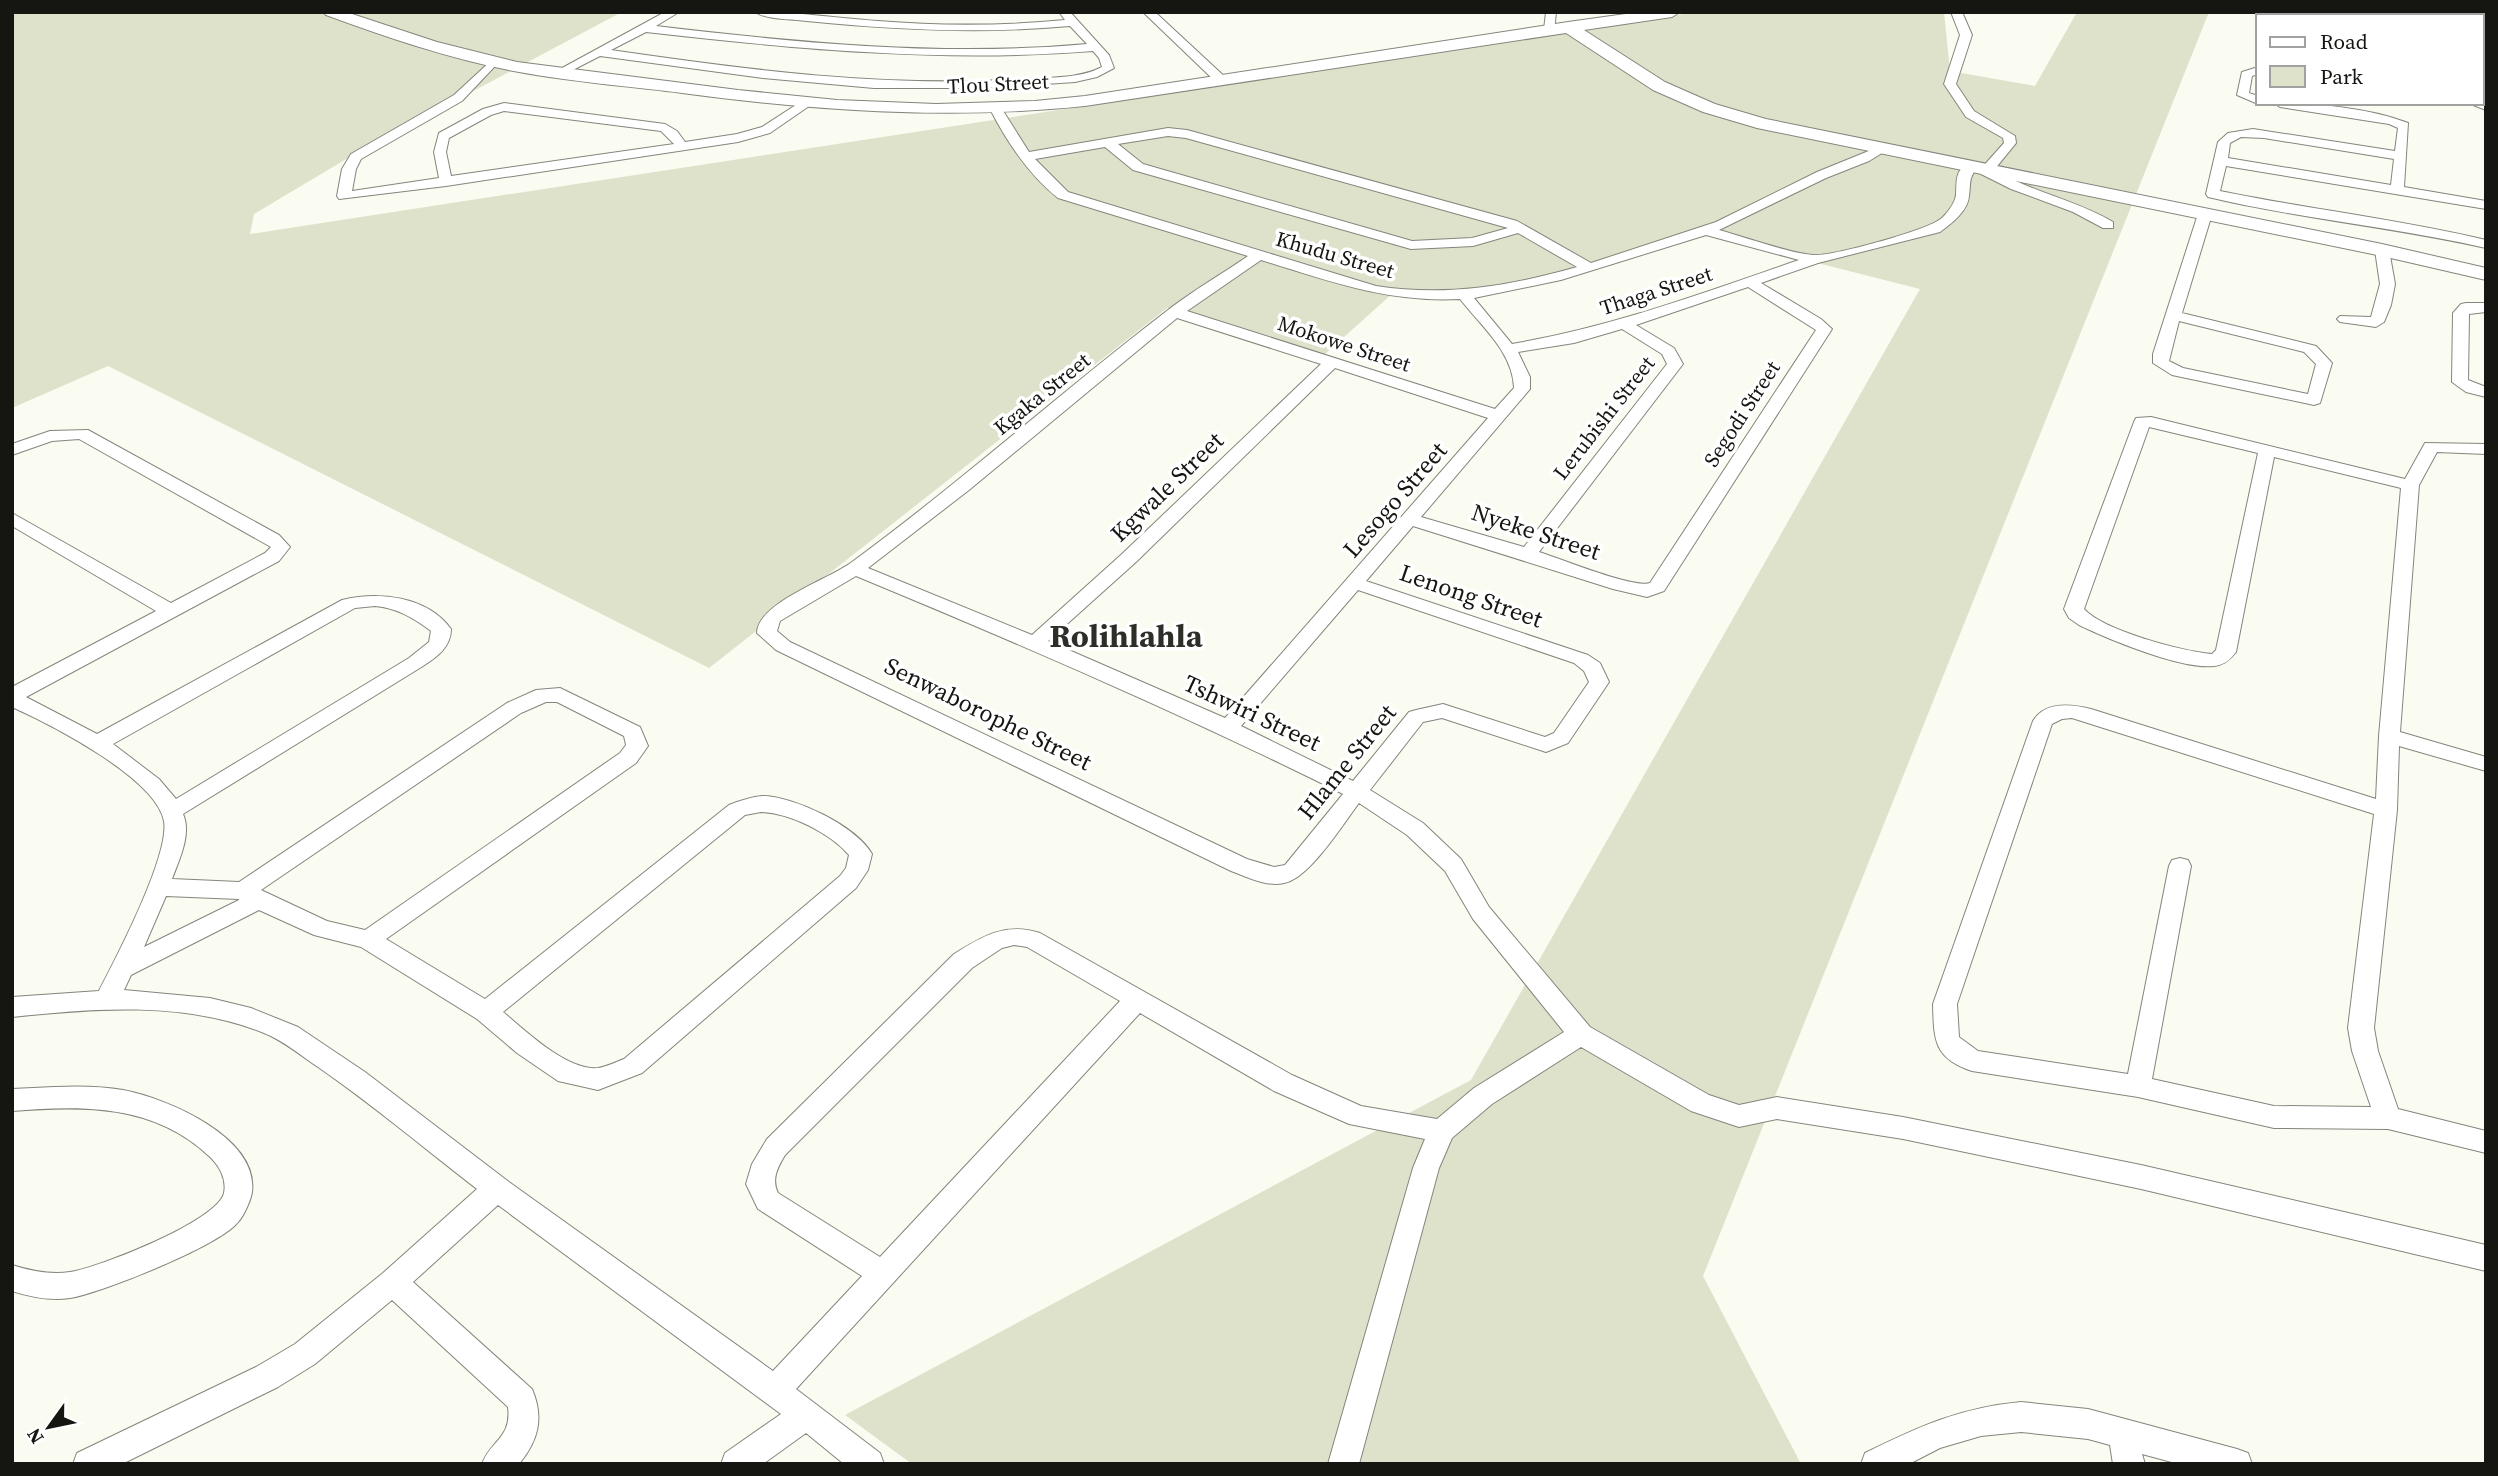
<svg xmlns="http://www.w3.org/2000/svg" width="2498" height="1476" font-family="'Source Serif 4',serif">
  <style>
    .green { fill: #dfe2ca }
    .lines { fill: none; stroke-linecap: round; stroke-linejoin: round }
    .street-casing { stroke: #84857c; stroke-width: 2 }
    .secondary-casing { stroke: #84857c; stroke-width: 2 }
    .street { fill: #fff; fill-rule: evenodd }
    .secondary { fill: #fff; fill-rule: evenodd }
    .labels { text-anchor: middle; stroke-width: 7; stroke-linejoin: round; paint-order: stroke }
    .far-street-label { font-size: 21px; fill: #151512; stroke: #fff }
    .street-label { font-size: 24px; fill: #151512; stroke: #fff }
    .district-label { font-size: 32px; font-weight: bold; fill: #2d2e27; stroke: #fff }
  </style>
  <rect width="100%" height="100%" fill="#fafbf1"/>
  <path class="green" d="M12,12H622L353,155L254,214L250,234L1697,12H1944L1950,71L2035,86L2077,12H2209L1703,1276L1801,1464H912L845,1415L1471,1080L1920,289L1695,232L1535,283L1467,296L1393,293L1324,355L1167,308L709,668L108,366L12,408Z"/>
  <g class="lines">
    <defs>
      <path id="street" d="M665,12H679L656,26C800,43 943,57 1087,44L1070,26C982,34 895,30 807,21C792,19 767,20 755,12C796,12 836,18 878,21C940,26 1002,26 1065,20L1059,12H1070L1109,55L1114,68L1097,77L1075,82L985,88H874L763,78L600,56L563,75L553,73ZM646,32C795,49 943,63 1093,51L1099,58L1102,67C1079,79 1049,77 1024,79C885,88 748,70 611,50Z
        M1143,12H1155L1225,77V83H1217Z
        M1546,12H1556L1554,32L1544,30Z
        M1951,12H1962L1972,35L1956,84L1974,111L2015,136L2016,143L1994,170C2032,192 2075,200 2113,222V228H2103L2073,212L2011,189L1981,174L1979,171L2004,143L2003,138L1966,117L1944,84L1960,35Z
        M493,59L497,60V64L462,101L361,159L356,169L352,191L439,178L434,152L439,133L483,109L504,103L665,124L677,131L685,142L737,134L762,127L802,101L812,104L770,133L738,142L446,186L339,199L337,196L342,169L351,154L454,95ZM504,111L661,131L674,144L451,176L446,152L449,138L491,115Z
        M2258,67V74L2252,76L2249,93L2258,96V104L2237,95L2242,72Z
        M2482,101L2486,102V110L2468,103Z
        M2274,103C2315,103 2371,108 2408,123L2404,187L2486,201V209L2226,166L2220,191C2308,209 2398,219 2486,240V248C2394,227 2300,219 2208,197L2206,194L2218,142L2228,133L2253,129L2395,151L2398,128L2389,124L2280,107ZM2241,137L2264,138L2394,159L2391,185L2228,158L2230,143Z
        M996,105L1000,106L1029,152L1168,128L1187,130L1517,221L1591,263L1716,222L1817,172L1881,146L1887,150L1869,161L1826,178L1719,230C1745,237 1788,253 1813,255C1830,257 1929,230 1942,218C1947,213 1955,203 1956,195C1957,184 1954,169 1969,164L1974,165L1976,168C1968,182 1971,182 1969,196C1968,211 1951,224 1940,232L1818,263L1761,283L1821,319L1832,329L1664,591L1647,597L1613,589L1413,526L1366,581L1588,655L1600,663L1609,682L1568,743L1546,752L1442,718L1423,722L1370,790L1423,823L1461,859L1489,907L1590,1027L1709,1095L1739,1105L1777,1097L1903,1117L2141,1165L2486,1245V1271L2141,1189L1903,1139L1777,1119L1739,1127L1691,1111L1581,1047L1492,1104L1452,1138L1439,1168L1359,1464H1328L1413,1168L1425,1139L1349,1124L1274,1091L1140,1013L796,1389L880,1453L884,1464H844L806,1433L763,1464H721L725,1453L781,1414L498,1205L413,1282L532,1389C544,1417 539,1440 519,1464H482C491,1440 512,1438 508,1407L392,1300L315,1364L278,1387L122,1464H73L77,1453L256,1367L295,1344L383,1273L477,1189C424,1148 373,1105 318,1067C300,1055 284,1041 264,1033C185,1001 95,1008 12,1017V997L99,991C116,958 170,855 164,821C156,778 50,724 12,707V687L156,611L12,526V513L171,603L265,553L271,547L79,439L52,441L12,455V444L50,431L88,430L279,535L290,547L279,561L26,697L97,734L342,600C378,591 427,596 451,629C451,647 437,657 423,666L183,814C192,834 179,860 172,879L239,882L507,703L536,690L560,688L640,727L648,746L636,763L386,939L485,999L729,805C739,801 751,797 762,796C794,796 856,826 872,854L868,870L856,888L642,1073L598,1090L558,1081L517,1053L477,1019L361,947L314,935L259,910L131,975L124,990L210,998L251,1008L298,1027L365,1072L509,1182L773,1371L862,1276L758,1209L746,1184L752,1164L767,1139L954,954C983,936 1006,922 1040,933L1292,1075L1361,1106L1437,1119L1474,1088L1564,1032L1473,919L1445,871L1407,835L1359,803C1343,824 1309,879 1284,883C1266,887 1247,877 1231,871L776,650L757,633C757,603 830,579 852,562C961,482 1061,392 1168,310C1194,290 1222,274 1248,256L1058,198C1029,175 1007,142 990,109ZM1168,136L1186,138L1508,228L1472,238L1412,241L1143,164L1118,144ZM1105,147L1133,170L1411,249L1473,246L1518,233L1577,267C1510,286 1446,297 1376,286L1068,192L1035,159ZM1706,235L1799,260C1703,293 1612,327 1512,344L1474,298L1561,280ZM1261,260C1329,281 1388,303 1460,299C1481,326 1513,352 1514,388L1495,409L1187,311ZM1748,287L1816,330L1650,583C1634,589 1559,558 1539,552L1683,364L1674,348L1636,325ZM1177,318L1321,364L1122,554L1032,635L868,568L969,490ZM1622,329L1662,354L1667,364L1524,547L1421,517L1530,389V377L1518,352L1574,343ZM1335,368L1488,418L1225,718L1048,641L1136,562ZM856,576C1020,644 1183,714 1343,794L1285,865L1274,867L1247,859L790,642L777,631L780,621ZM1358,590L1574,663L1584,671L1589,682L1554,733L1545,737L1443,704L1416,710L1409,712L1353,781L1241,726ZM375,606C397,608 414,618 431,631L429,642L409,658L176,799L159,779L113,744L355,608ZM546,702H557L624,736L626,745L620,753L365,930L327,921L261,890L521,713ZM761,812C790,813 830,833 849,855L846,868L840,876L624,1059C616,1062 606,1067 598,1068C567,1071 526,1031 503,1012L745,815ZM166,896L239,899V900L144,947ZM1014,945L1027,947L1120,1001L880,1257L778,1193C771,1179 778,1167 785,1155L972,968L1002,948Z
        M2205,210L2212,214L2182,313L2316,346L2332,363L2320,403L2314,405L2172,375L2153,363V354L2198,214ZM2179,321L2304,352L2316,364L2308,394L2183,368L2169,361Z
        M2382,246L2389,250L2395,284L2391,305L2384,322L2376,327L2340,322L2337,319L2340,316L2371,317L2380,284L2375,250Z
        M2466,303H2486V312L2469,314L2468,380L2486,387V397L2466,392L2452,382L2453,313L2461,304Z
        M2151,417L2405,479L2425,443L2486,444V454L2437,452L2419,485L2400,732L2486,757V771L2399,746L2397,810L2374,1028L2378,1051L2398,1109L2486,1131V1153L2388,1129L2274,1128L2138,1097L1972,1071C1933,1058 1934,1039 1933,1004L2033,721C2045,701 2071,704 2091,709L2376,799L2379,736L2401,488L2274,457L2236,652C2230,660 2224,665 2214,666C2182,670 2108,639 2079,625L2069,618L2064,609L2134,422L2136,418ZM2149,427L2258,453L2216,650L2212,654C2182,651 2104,631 2084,609ZM2072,718L2374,814L2348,1028L2352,1051L2371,1107L2274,1106L2152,1079L2191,866L2188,860L2180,858L2172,860L2169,866L2128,1074L1978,1051L1959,1037L1957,1004L2052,724L2062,719Z
        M54,1087C77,1086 101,1086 123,1090C166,1098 259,1137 252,1192C251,1200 244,1215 239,1221C222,1245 101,1293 70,1298C50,1301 31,1297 12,1291V1265C31,1271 51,1275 70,1272C98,1268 218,1221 224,1193C227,1179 219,1165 209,1156C154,1104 82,1105 12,1111V1089Z
        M2021,1402L2088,1409L2237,1449L2248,1453L2252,1464H2179L2142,1454L2145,1464H2113L2110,1445L2088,1439L2021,1432L1981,1436L1940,1448L1909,1464H1861L1865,1453C1920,1426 1959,1408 2021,1402Z"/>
      <path id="secondary" d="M323,12H346L437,42L517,62L738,90L837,100L936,104L1035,101L1085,96L1568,22L1640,12H1680L1672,17L1584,30L1665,82L1715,104L1766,119L2382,244L2486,268V280L2382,256L1757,128L1703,112L1653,90L1566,33L1085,106C950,120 817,111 682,93C628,86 573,82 519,72C453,60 389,38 326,15Z"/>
    </defs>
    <use href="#street" class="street-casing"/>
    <use href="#secondary" class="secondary-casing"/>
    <use href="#street" class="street"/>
    <use href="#secondary" class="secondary"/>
  </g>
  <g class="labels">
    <g class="far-street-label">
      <text transform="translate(998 84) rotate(-3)" y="7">Tlou Street</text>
      <text transform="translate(1335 255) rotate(16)" y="7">Khudu Street</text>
      <text transform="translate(1656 291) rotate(-18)" y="7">Thaga Street</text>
      <text transform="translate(1344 344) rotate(18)" y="7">Mokowe Street</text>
      <text transform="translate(1042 394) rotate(-39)" y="7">Kgaka Street</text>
      <text transform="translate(1742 414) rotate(-57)" y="7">Segodi Street</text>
      <text transform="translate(1604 418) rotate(-52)" y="7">Lerubishi Street</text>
    </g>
    <g class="street-label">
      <text transform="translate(1167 487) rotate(-44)" y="8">Kgwale Street</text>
      <text transform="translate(1395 500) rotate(-49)" y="8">Lesogo Street</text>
      <text transform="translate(1536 532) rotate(18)" y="8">Nyeke Street</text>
      <text transform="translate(1471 596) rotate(19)" y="8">Lenong Street</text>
      <text transform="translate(1252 713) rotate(25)" y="8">Tshwiri Street</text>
      <text transform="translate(988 714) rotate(26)" y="8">Senwaborophe Street</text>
      <text transform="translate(1347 762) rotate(-51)" y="8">Hlame Street</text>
    </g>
    <g class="district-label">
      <text x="1126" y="647">Rolihlahla</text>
    </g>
  </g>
  <rect width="2498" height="1476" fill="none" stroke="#151512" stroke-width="28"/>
  <rect x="2256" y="14" width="228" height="91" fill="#ffffff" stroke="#a1a1a0" stroke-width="2"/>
  <rect x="2270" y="37" width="35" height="10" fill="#ffffff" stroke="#a1a1a0" stroke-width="2"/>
  <text x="2320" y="49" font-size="21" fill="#151512">Road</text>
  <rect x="2270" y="66" width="35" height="21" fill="#dfe2ca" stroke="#a1a1a0" stroke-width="2"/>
  <text x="2320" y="84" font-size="21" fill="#151512">Park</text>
  <g transform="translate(49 1427) rotate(237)" stroke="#ffffff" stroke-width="5" paint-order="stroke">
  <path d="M0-5L12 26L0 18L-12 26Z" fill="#151512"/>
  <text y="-10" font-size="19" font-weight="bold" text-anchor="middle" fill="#151512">N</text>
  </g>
</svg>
